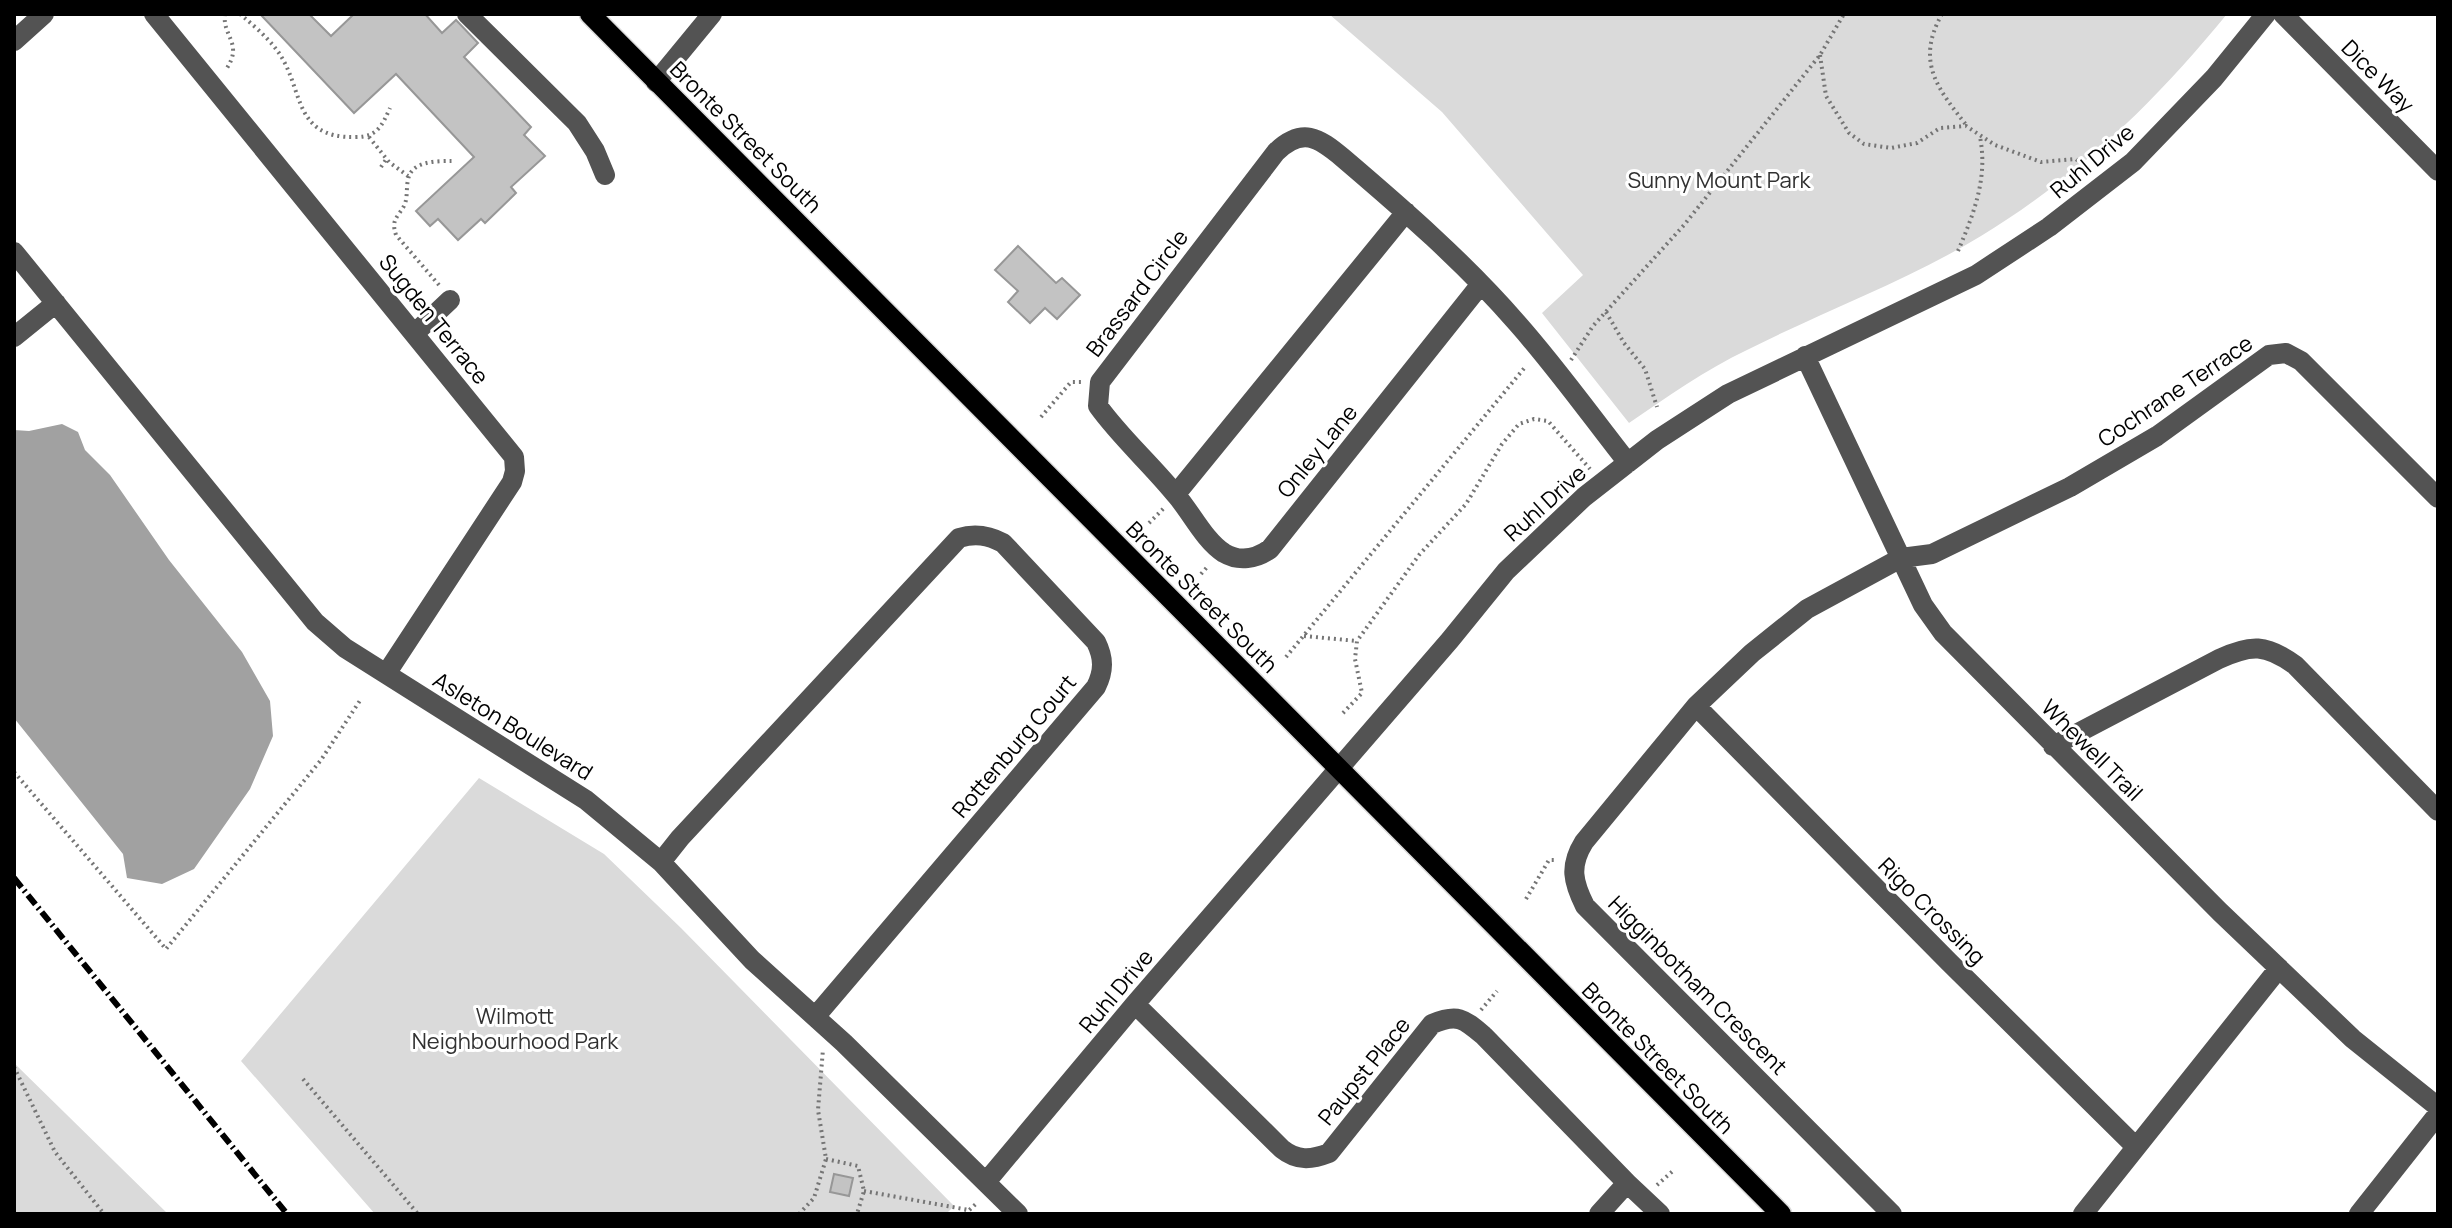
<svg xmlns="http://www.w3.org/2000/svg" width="2452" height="1228" font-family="Manrope,sans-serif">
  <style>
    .green { fill: #dadada }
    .water { fill: #a1a1a1 }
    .building { fill: #c3c3c3; stroke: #979797; stroke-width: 2 }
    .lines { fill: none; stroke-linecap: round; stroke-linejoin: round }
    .major-casing { stroke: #dbdbdb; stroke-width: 23 }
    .path { stroke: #757575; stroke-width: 4; stroke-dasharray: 2 4; stroke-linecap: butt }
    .minor { stroke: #535353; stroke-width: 20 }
    .major { stroke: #000; stroke-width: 20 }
    .rail { stroke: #000; stroke-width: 6; stroke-dasharray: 12 4 2 4; stroke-linecap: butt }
    .labels { text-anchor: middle; stroke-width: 6; stroke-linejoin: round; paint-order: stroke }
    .street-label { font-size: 22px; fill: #000; stroke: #fff }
    .park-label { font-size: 22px; fill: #313131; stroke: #fff }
  </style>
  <rect width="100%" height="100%" fill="#fff"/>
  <path class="green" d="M1329,14H2227C2156,101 2078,177 1981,236C1907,281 1824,311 1747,350C1705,370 1667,397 1629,423L1542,313L1583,275L1442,112Z
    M479,778L604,854L681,928L954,1206L946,1214H375L241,1061Z
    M14,1063L168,1214H14Z"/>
  <path class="water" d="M62,424L78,432L85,450L110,475L169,560L242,652L270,701L273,736L250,789L194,869L162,884L127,878L123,854L14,718V430L29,431Z"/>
  <path class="building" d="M260,14H309L331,36L354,14H425L442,33L456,20L478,43L464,57L531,127L524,135L545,156L511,187L516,193L485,223L481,219L458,240L438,219L430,226L416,211L474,157L396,74L354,113Z
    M1018,246L1056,283L1062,278L1080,295L1057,319L1045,308L1030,323L1008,302L1018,291L995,270Z
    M834,1174L853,1178L849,1196L830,1192Z"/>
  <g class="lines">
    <defs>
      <path id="major" d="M590,14L1781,1214"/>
    </defs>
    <use href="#major" class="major-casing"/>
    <path class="path" d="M225,14C222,36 243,43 227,68
      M240,14C252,24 266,36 276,49C305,86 290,139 356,137C377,137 382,126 390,108
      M1942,14C1915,62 1938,89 1967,126
      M1820,55L1826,96L1849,133L1864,144L1891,148L1917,143L1940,128L1966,126L1995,145L2041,162L2076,159L2085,167
      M369,137L389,162L408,176
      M381,167L387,158
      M1958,251C1974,213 1988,178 1980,137
      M439,285L396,235C391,220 397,218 404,206C408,198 406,188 408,180C411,161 436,161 452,161
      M1606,312L1624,343L1645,369L1657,407
      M1571,360L1593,326L1684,225L1820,55L1844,14
      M1041,417L1071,382H1081
      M1149,523L1164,508
      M1201,574L1209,565
      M1304,636L1357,641
      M1286,657L1526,366
      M1343,713L1362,693L1355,659L1357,641L1419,555L1466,504L1502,444L1519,424L1534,419L1548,421L1590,469
      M14,772L166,949L321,760L361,699
      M1526,899L1549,860H1556
      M1481,1010L1497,991
      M14,1067L55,1152L104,1214
      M303,1079L418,1214
      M826,1159L858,1166L864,1191L857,1214
      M1657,1185L1674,1170
      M864,1191L969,1210
      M799,1214L814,1198L826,1159L818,1110L823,1049
      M965,1214L978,1202"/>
    <path class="minor" d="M154,14L514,457L515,471L512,482L386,674
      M467,14L577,123L595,151L605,175
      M2283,14L2438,171
      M14,41L44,14
      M656,82L712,14
      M14,252L315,622L345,648L586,800L661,862L752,960L844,1043L1018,1214
      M1481,284L1270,549C1256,559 1239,562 1224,553C1204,540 1191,512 1176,495C1151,464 1121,438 1098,406L1100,382L1276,152C1302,127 1318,137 1343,158C1404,210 1465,263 1517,323C1556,367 1591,416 1628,463
      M414,334L450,300
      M14,337L56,303
      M1805,356L1923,605L1943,633L2220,912L2353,1039L2438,1107
      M1176,494L1406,212
      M1696,706L1949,962L2136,1147
      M2053,746L2219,659C2251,644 2266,644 2295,665L2438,811
      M661,862L680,838L959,538C975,533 988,535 1003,543L1096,642C1104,658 1104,671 1096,687L815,1017
      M1135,1004L1282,1149C1297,1161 1311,1160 1329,1153L1432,1024C1458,1013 1464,1019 1484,1036L1627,1183
      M986,1182L1135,1004L1450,640L1506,571L1584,497L1657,440L1728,394L1976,275L2049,227L2133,162L2214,78L2266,14
      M1599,1214L1627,1183L1660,1214
      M1892,1214L1585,906C1573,882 1569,866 1584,842L1696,706L1752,653L1807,609L1901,558L1932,554L2070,487L2157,436L2269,355L2286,353L2301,361L2438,498
      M2083,1214L2279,968
      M2359,1214L2438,1114"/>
    <use href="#major" class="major"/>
    <path class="rail" d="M14,878L287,1214"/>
  </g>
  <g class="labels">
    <g class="street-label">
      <text transform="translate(2378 76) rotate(45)" y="8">Dice Way</text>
      <text transform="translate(746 137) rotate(45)" y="8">Bronte Street South</text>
      <text transform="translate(2092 161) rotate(-40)" y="8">Ruhl Drive</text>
      <text transform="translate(1137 293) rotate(-53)" y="8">Brassard Circle</text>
      <text transform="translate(434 319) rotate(51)" y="8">Sugden Terrace</text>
      <text transform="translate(2175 391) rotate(-34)" y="8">Cochrane Terrace</text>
      <text transform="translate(1317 451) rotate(-51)" y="8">Onley Lane</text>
      <text transform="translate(1545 503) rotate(-42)" y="8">Ruhl Drive</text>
      <text transform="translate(1202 597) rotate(45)" y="8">Bronte Street South</text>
      <text transform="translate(513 726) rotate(32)" y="8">Asleton Boulevard</text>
      <text transform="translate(1014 746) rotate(-50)" y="8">Rottenburg Court</text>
      <text transform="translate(2092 750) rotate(45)" y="8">Whewell Trail</text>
      <text transform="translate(1932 911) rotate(45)" y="8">Rigo Crossing</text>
      <text transform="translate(1698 985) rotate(45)" y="8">Higginbotham Crescent</text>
      <text transform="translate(1116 991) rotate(-50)" y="8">Ruhl Drive</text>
      <text transform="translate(1658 1058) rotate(45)" y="8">Bronte Street South</text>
      <text transform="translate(1364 1071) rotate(-51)" y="8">Paupst Place</text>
    </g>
    <g class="park-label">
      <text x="1719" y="188">Sunny Mount Park</text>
      <text x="515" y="1024">Wilmott<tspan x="515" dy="25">Neighbourhood Park</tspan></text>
    </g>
  </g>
  <rect width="2452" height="1228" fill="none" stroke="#000000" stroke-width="32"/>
</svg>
